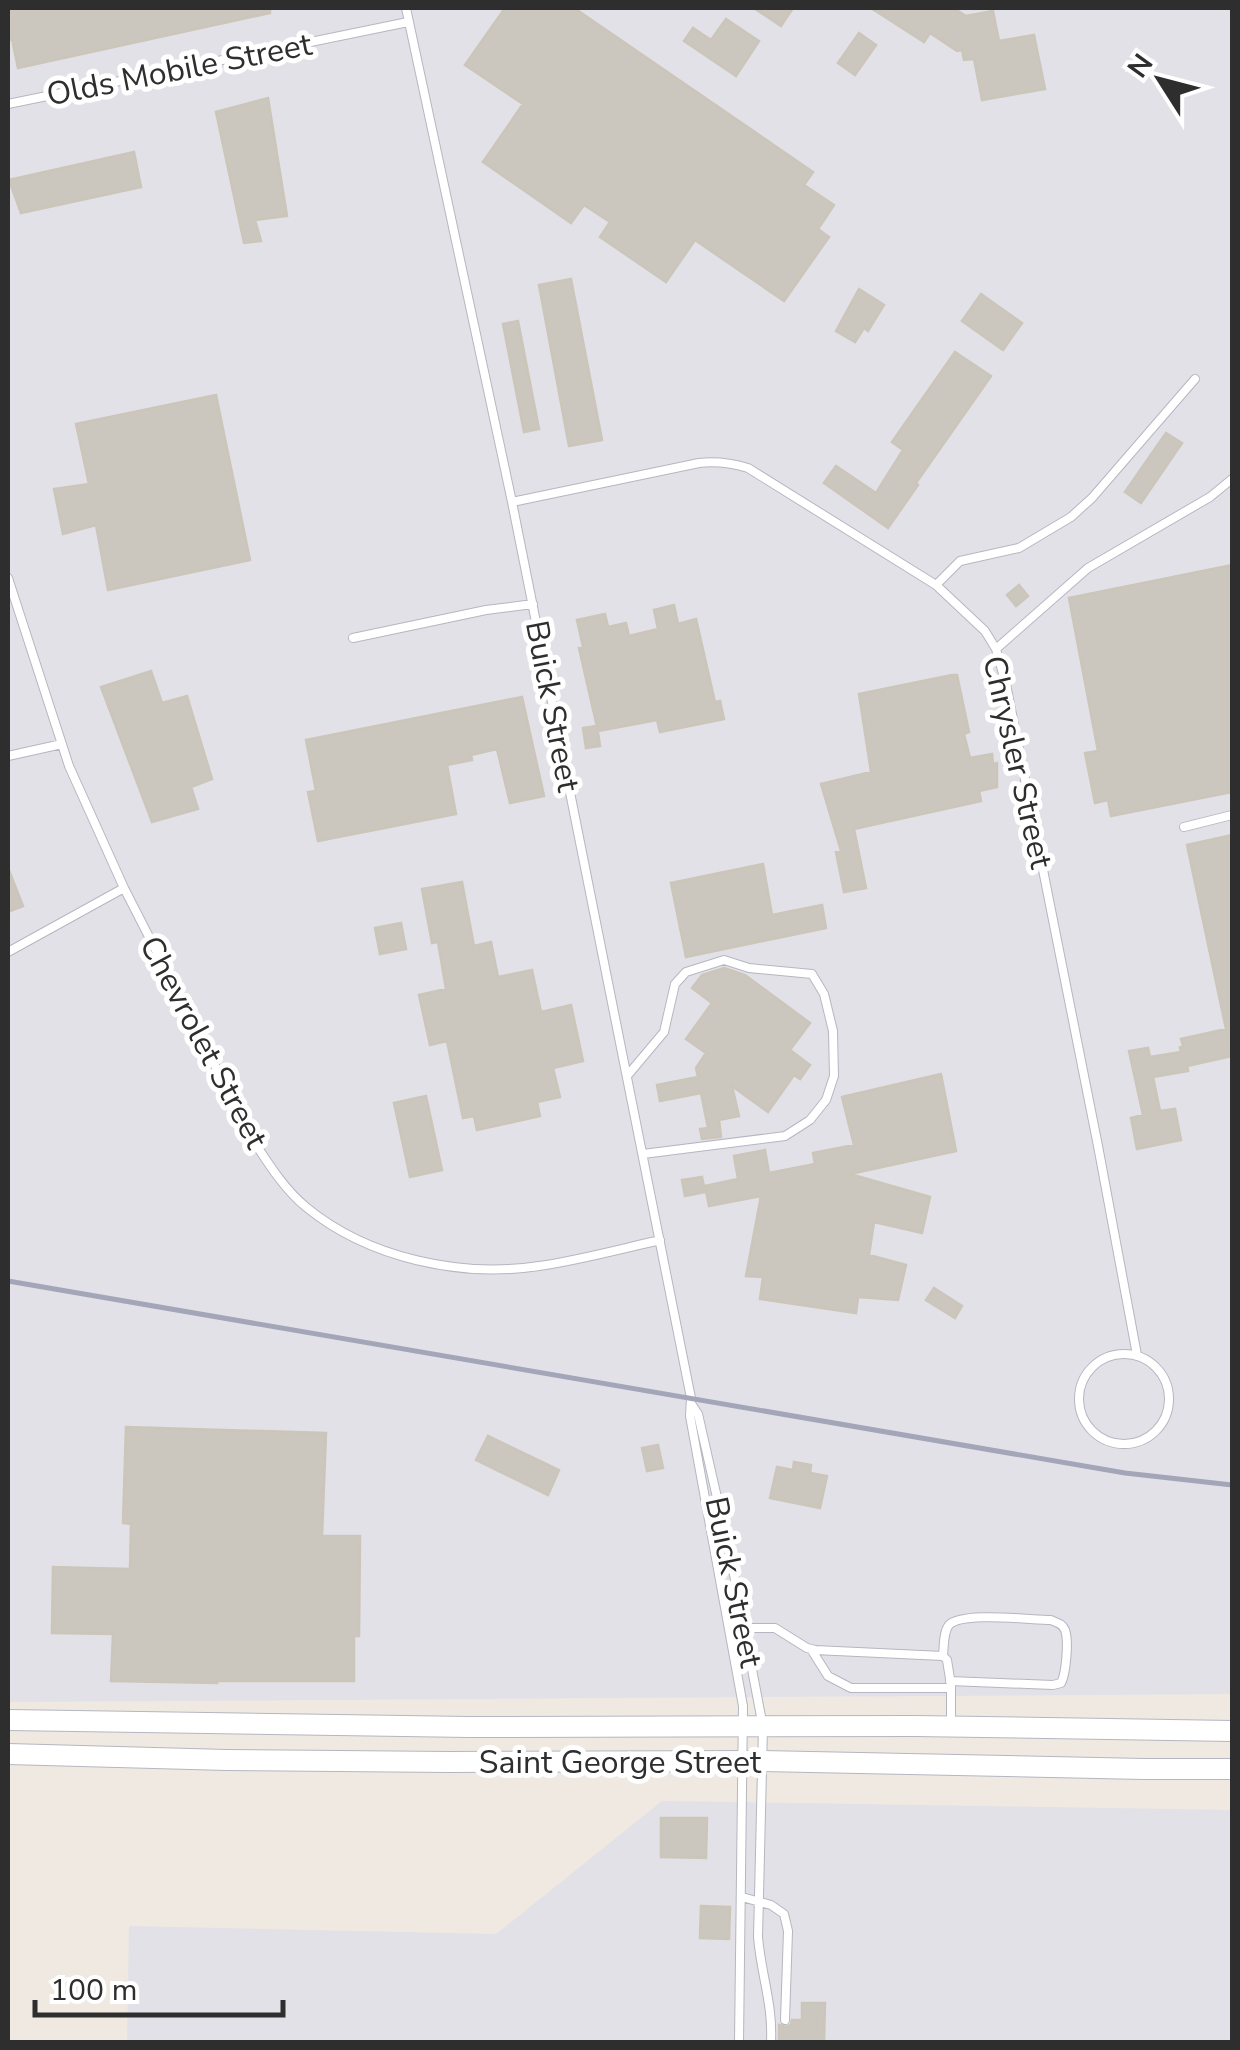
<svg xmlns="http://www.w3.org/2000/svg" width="1240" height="2050" font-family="'Nunito Sans',sans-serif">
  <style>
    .industrial { fill: #e3e1e8 }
    .building { fill: #cbc7bf; stroke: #cbc5ba; stroke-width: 2.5 }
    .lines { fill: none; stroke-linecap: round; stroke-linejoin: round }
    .service-casing { stroke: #b4b7c1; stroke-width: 10 }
    .secondary-casing { stroke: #b4b7c1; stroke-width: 22 }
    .service { stroke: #fff; stroke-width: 8 }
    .secondary { stroke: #fff; stroke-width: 20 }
    .rail { stroke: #a3a6b8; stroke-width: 5 }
    .labels { text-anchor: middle; stroke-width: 10; stroke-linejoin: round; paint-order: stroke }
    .street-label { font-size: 32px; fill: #2e2e2e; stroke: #fff }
  </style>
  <rect width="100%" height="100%" fill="#efe9e1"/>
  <path class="industrial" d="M8,8H1232V1694L8,1702Z
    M662,1801L1232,1810V2042H127L129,1926L496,1934Z"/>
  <path class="building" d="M8,8H270V13L18,68L12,39L8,40Z
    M505,8H574L813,172L804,185L834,205L818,229L829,237L784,301L695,240L666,282L600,237L610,222L584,205L571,223L483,162L523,104L465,65Z
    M754,8H793L781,26Z
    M871,8H953L966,16L993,11L999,41L1034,35L1045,89L982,100L974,59L964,60L962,50L957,51L930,33L924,42Z
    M726,19L759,41L736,76L684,41L693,28L711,40Z
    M859,33L876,45L855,75L838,63Z
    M268,98L287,216L255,220L261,241L244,243L216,112Z
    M134,152L141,187L21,213L9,180Z
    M571,279L602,440L569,446L539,285Z
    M859,289L884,305L868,331L864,328L855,342L836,331Z
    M981,294L1022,323L1003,350L962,321Z
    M518,321L539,429L524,432L503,324Z
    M955,352L991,376L916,483L918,485L888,528L824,483L836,466L876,493L903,450L892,442Z
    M216,395L250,560L108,590L96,525L63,534L54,489L89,484L76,424Z
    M1166,433L1182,443L1141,503L1125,492Z
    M1232,565V792L1111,816L1108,800L1095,803L1085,753L1098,751L1069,598Z
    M1019,585L1028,596L1016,606L1007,595Z
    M674,605L678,624L696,619L715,702L720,701L724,719L660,732L657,720L598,731L579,648L583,647L577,620L605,614L608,627L626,623L629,636L658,629L654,610Z
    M151,671L162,703L187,696L212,779L191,787L198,809L152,822L101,687Z
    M952,675H957L969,732L964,734L970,758L992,754L993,764L997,763V787L979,791L981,801L854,829L866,888L844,892L836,852L841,851L821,784L871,772L859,694Z
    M522,697L544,796L510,803L497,749L471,755L472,760L447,765L456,814L318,841L308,792L316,791L306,740Z
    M597,726L600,746L586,748L583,728Z
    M1232,835V1056L1187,1066L1188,1071L1153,1077L1160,1111L1175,1109L1181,1140L1137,1149L1131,1118L1143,1115L1129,1051L1148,1048L1150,1057L1181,1052L1180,1047L1183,1046L1181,1039L1226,1029L1187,845Z
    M763,864L772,915L822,905L826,928L686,957L671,883Z
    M8,868L23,906L8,912Z
    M462,882L474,946L491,942L498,977L532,970L541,1012L571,1005L583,1061L553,1068L560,1097L537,1102L540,1116L477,1130L474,1116L463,1118L447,1041L430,1045L419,995L446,989L438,942L432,943L422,889Z
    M401,923L406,949L380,954L375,928Z
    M724,968L745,975L810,1023L790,1050L810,1065L800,1079L794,1075L768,1112L732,1086L739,1116L719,1120L721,1137L702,1139L700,1129L708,1128L701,1093L660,1101L657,1085L698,1077L696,1068L706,1053L686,1039L712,1003L692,988L702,975Z
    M941,1074L956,1151L850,1174L930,1197L922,1233L874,1222L869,1255L906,1265L898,1300L858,1297L856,1313L760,1299L763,1277L746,1276L761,1196L709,1206L705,1186L738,1179L734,1156L765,1150L769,1173L815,1164L813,1153L854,1145L842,1097Z
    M426,1096L442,1170L410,1177L394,1103Z
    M702,1177L705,1192L685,1196L682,1180Z
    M934,1288L962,1306L955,1318L926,1300Z
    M126,1427L326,1433L322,1536H360L359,1636H354V1681H217V1683L111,1681L113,1634L52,1633L53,1567L130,1569L131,1524L123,1523Z
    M488,1436L559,1470L548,1495L476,1460Z
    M658,1445L663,1468L647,1471L642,1448Z
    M794,1462L811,1465L810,1473L827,1476L820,1508L770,1498L777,1467L793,1470Z
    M661,1818H707L706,1858L661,1857Z
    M701,1906L730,1907L729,1939L700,1938Z
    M802,2003H825L824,2042H779V2025L786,2027L791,2025L792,2020H802Z"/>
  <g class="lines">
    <defs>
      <path id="service" d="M406,8L512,502L691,1398L690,1416L743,1706L739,2042
        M8,104L408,22
        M512,502L699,463C717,461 731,463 748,468L936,585L985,631L996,649L1006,684L1098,1146L1137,1355
        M8,578L69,766L124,888L253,1140C268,1163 284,1189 306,1207C368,1258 460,1278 539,1266C580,1260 620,1249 660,1240
        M936,585L960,561L1019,548L1071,517L1092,498L1195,379
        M353,638L486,610L533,604
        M996,649L1088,568L1210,497L1232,479
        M8,756L62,744
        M1184,827L1232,815
        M8,952L124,888
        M627,1076L664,1032L675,984L686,972L724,960L749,968L812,974L824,994L833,1031L834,1076L826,1100L810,1120L785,1136L643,1154
        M1079 1399a45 45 0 1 1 90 0a45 45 0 1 1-90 0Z
        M692,1405L698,1414L731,1559L763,1727L758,1937C761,1974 773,2004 771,2042
        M745,1628H775L807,1648L815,1650L943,1656L947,1660L951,1685V1725
        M811,1649L828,1676L851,1688H951
        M943,1656C944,1648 943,1632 949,1625C962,1611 1030,1620 1051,1620C1057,1623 1062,1623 1065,1630C1069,1641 1066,1674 1061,1683L1053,1685L950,1681
        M742,1897L771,1905L784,1914L788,1931L785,2020"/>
      <path id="secondary" d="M8,1720L469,1727L915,1726L1232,1731
        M8,1754L227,1760L449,1762L762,1761L1144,1769H1232"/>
    </defs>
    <use href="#service" class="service-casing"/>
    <use href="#secondary" class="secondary-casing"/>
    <use href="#service" class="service"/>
    <use href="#secondary" class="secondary"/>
    <path class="rail" d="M8,1281L1125,1473L1232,1485"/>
  </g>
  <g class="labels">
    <g class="street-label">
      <text transform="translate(179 69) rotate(-11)" y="11">Olds Mobile Street</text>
      <text transform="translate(553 706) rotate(79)" y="11">Buick Street</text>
      <text transform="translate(1018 762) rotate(77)" y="11">Chrysler Street</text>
      <text transform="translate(204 1042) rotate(62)" y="11">Chevrolet Street</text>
      <text transform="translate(734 1582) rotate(78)" y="11">Buick Street</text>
      <text x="620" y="1773">Saint George Street</text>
    </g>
  </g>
  <rect width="1240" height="2050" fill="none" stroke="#2e2e2e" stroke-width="20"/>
  <g transform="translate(1160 80) rotate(306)" stroke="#ffffff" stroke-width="8" paint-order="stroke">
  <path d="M0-8L18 38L0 25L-18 38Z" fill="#2e2e2e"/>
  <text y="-15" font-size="28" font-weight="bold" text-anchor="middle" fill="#2e2e2e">N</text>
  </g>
  <path d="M35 2000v15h248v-15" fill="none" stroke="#2e2e2e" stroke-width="5"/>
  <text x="50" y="2000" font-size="30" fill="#2e2e2e" stroke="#ffffff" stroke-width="8" paint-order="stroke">100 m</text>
</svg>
